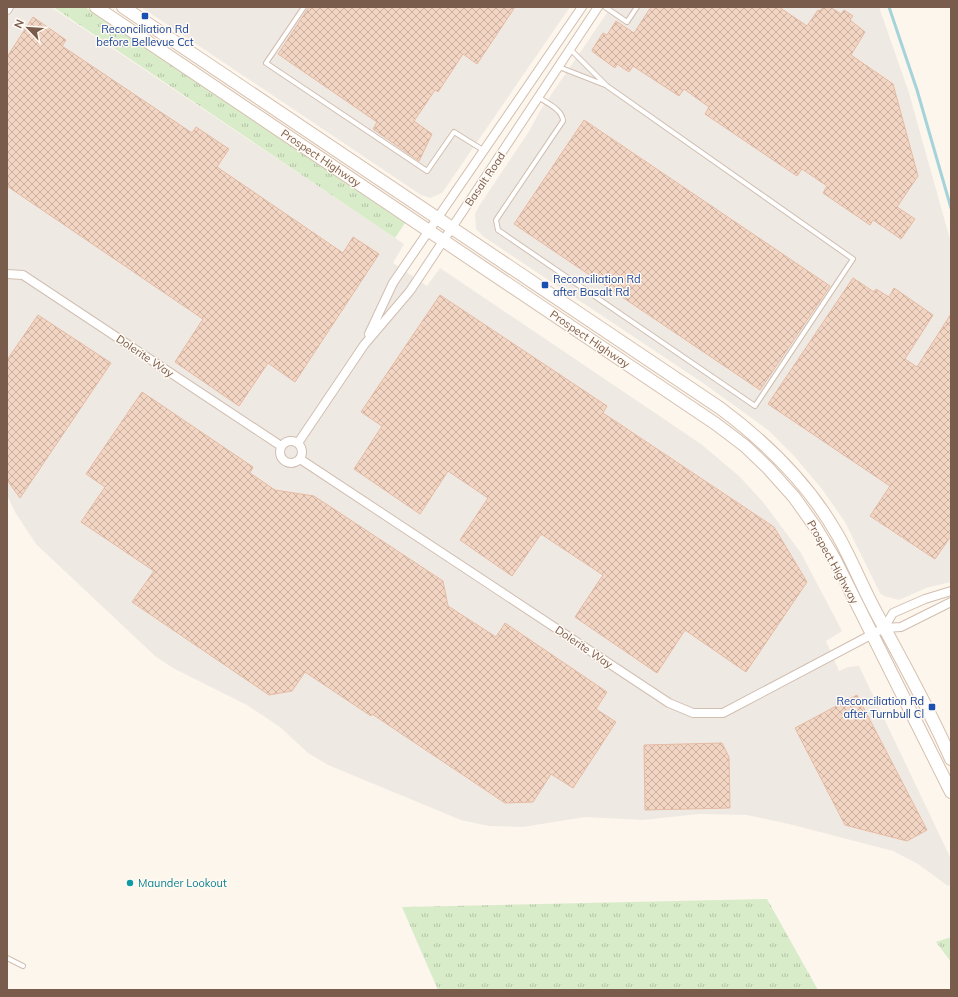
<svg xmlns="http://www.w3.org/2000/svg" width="958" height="997" font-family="Mulish,sans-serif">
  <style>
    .industrial { fill: #efe9e4 }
    .grass { fill: url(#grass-tufts) }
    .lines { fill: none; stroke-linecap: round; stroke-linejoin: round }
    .stream { stroke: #a5d3da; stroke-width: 3 }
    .building { fill: url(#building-cross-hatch); stroke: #e6bba3 }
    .lane-casing { stroke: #d1beb0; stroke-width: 6 }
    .street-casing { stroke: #d1beb0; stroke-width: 10 }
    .secondary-casing { stroke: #d6c0b0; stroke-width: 14 }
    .lane { stroke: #fff; stroke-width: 4 }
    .street { stroke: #fff; stroke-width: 8 }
    .secondary { stroke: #fff; stroke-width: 12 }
    .transit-dot { fill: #1a4fb4; stroke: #fffaf3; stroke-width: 1.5 }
    .culture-dot { fill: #0f9aa8; stroke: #fffaf3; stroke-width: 1.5 }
    .labels { text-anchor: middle; stroke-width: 3; stroke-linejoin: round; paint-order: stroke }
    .transit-label { font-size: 11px; fill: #164399; stroke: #fffaf3 }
    .street-label { font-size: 11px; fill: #7a5c4d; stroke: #fffaf3 }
    .culture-label { font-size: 11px; fill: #0d838f; stroke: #fffaf3; text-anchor: start }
  </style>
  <defs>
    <pattern id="grass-tufts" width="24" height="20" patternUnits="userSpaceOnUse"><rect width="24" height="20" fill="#d8ecc9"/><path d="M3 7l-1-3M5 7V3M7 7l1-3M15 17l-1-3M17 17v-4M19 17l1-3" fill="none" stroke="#b4c2a5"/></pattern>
    <pattern id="building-cross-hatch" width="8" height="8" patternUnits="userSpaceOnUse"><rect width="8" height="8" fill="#f3d5c3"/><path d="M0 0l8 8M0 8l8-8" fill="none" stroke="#cab0a1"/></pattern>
  </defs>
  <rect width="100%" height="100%" fill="#fdf6ec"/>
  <path class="industrial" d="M7,7H51L404,244L393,263L427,286L440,268L701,444L739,476L763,502L801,553L842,631L826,641L839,671L848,667L859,666L951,859V884L948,886L918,864L893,851L789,824L747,815L699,814L643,820L585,817L523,827L489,826L461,820L328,765L308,753L280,727L247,705L173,668L155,656L36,544L15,512L7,495Z
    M141,7H570L442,193L430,198L421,195Z
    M611,7H879L909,93L951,243V582L926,588L899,600L884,596L880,593L845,522L822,489L795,457L768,430L703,383L484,237L476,229L475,214L479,206L528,133L540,111Z"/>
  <path class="grass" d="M53,7H85L405,223L395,238Z
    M767,899L818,990H438L402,907Z
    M951,937V962L936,942Z"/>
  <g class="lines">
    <path class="stream" d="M889,7L917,90L951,208"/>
  </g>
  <path class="building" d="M309,7H515L477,64L463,54L438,92L435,90L414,121L432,134L419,161L373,129L377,122L278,54Z
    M651,7H779L807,26L818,10L820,11L823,7H830L841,14L844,10L853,16L850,20L865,32L851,55L893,84L918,176L897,207L915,219L901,239L873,220L870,225L823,193L827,186L802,169L797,176L705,114L709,107L684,89L679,96L633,66L629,72L617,64L615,68L593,52L592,50L603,33L607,35L616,21L634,33Z
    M33,17L66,40L62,46L192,133L196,127L229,149L217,167L343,253L353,237L379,254L295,382L268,363L239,406L175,362L203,319L7,186V57Z
    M584,120L830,286L760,390L514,224Z
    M853,278L874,292L876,289L889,297L894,288L933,315L905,359L917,367L951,314V536L935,559L870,516L890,486L768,404Z
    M440,295L607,406L603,413L774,527L807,582L746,672L685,630L657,673L575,617L603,575L541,534L512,576L460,540L488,498L448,471L420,514L354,469L382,426L361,412Z
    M38,315L111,363L20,498L7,480V360Z
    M142,392L253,467L250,473L275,490L314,496L443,581L448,606L496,637L505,623L607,692L596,709L616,722L573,788L551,774L533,802L505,803L372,714L371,716L305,672L292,691L269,695L132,602L154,571L81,522L105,487L86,474Z
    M857,695L927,830L907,841L845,825L795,728Z
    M722,743L729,757L730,808L645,810L644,745Z"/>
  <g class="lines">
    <defs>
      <path id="lane" d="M304,7L266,63L427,171L454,132L483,150
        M605,7L627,22L637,7
        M559,67L605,85
        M538,97C547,103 563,110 563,121L496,220L498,230L755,406L853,259L607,86L570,49
        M7,958L23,966"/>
      <path id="street" d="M7,10L9,7
        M7,274L23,275L281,446
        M369,334L393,283L582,7
        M280 452a11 11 0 1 1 22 0a11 11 0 1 1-22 0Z
        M298,443L364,345L410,291L598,7
        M300,459L669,703L693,713H723L884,628L901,627L951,602
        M884,628L893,613L925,599L951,591"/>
      <path id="secondary" d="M96,7L716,424L745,446L768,468L794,497L816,528L834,558L951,792
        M123,7L720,408C767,443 808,483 837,534C852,560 863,589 878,616C903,663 930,710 951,759"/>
    </defs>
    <use href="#lane" class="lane-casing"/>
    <use href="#street" class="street-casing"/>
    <use href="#secondary" class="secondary-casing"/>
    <use href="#lane" class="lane"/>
    <use href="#street" class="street"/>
    <use href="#secondary" class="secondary"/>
  </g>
  <g class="transit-dot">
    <rect x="141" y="12" width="8" height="8" rx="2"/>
    <rect x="541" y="281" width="8" height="8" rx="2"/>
    <rect x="928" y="703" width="8" height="8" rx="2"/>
  </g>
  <circle class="culture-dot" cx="130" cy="883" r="4"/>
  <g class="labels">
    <g class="transit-label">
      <text x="145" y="33">Reconciliation Rd<tspan x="145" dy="13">before Bellevue Cct</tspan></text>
      <text x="553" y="283" text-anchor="start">Reconciliation Rd<tspan x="553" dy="13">after Basalt Rd</tspan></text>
      <text x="924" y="705" text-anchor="end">Reconciliation Rd<tspan x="924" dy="13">after Turnbull Cl</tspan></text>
    </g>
    <g class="street-label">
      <text transform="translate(321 158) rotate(34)" y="4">Prospect Highway</text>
      <text transform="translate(485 179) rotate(-56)" y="4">Basalt Road</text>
      <text transform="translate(590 339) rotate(34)" y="4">Prospect Highway</text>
      <text transform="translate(145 356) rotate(34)" y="4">Dolerite Way</text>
      <text transform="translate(833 562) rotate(61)" y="4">Prospect Highway</text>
      <text transform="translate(584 647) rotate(34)" y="4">Dolerite Way</text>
    </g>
    <g class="culture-label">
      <text x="138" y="887">Maunder Lookout</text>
    </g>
  </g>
  <rect width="958" height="997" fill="none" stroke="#7a5c4d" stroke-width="16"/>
  <g transform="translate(28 28) rotate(295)" stroke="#fffaf3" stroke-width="3" paint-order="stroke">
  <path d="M0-3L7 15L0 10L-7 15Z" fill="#7a5c4d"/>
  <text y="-6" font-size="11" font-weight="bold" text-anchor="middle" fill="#7a5c4d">N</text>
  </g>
</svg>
